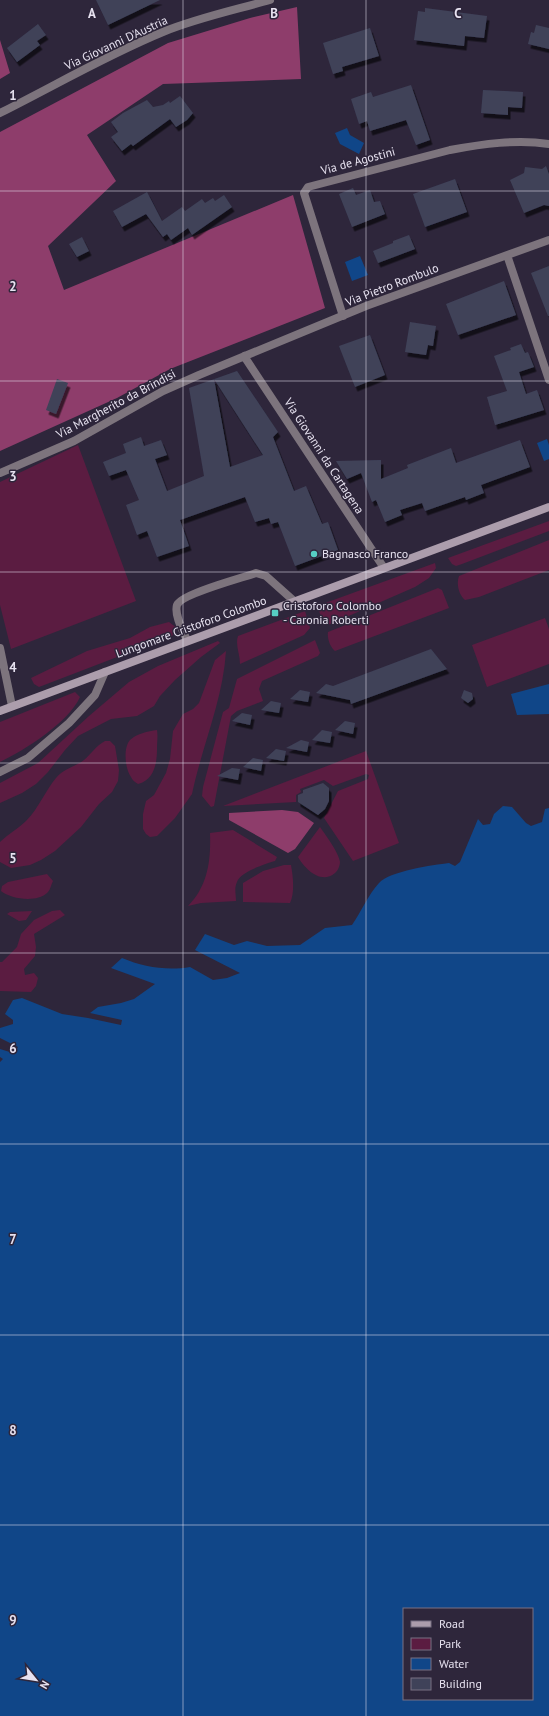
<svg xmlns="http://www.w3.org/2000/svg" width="549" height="1716" font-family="'PT Sans',sans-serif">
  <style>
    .green { fill: #5b1c41 }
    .forest { fill: #8e3d6b }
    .water { fill: #104688; fill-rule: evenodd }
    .building { fill: #3f4259; fill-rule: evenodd; filter: url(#shadow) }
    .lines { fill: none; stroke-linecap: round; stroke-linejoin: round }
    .street { stroke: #7d747d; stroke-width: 8 }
    .secondary { stroke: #ac9dac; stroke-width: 8 }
    .grid { fill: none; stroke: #e7e2f0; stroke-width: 1; stroke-opacity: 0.55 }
    .poi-dot { fill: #56cec3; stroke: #2e263b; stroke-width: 1.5 }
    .labels { text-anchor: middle; stroke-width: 3; stroke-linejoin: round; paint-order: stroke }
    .street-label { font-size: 12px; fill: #e7e2f0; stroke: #2e263b }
    .poi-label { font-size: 12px; fill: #e7e2f0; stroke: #2e263b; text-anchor: start }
    .grid-label { font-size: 13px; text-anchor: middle; font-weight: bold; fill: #e7e2f0; stroke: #2e263b; stroke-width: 3; stroke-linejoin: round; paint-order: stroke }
  </style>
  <defs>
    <filter id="shadow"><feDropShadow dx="2.5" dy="4.5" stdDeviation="0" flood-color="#0009"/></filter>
  </defs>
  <rect width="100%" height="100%" fill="#2e263b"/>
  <path class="green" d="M78,445L136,601L11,649L0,605V482Z
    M549,521V531L462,564L456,566L452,564L448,558Z
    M549,540V570L479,597L465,600C459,595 456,584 459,576Z
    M435,563L436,568L429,578L415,587L328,625L324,624L317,606Z
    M438,588L442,590L449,608L335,651C330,647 327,638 328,632Z
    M305,611L310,628L304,635L240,664C240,654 235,645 238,636Z
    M545,618L549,629V664L487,687L472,645Z
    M169,622L177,628L172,636L39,687L34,684L31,678L87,651L130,638L150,627Z
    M315,640L320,653L318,656L262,681L259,689L263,701L237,711L231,716L214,806L211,807L202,796L203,787L223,712L229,708L237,679Z
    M218,641L220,643L201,657L175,680L160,696L154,706L137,716L111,719L78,736L65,750L48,772L36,784L22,793L0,803V783L38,763L89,716L129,682L158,666Z
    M226,651C223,700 202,746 192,794L175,818L157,836L150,837L146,834L143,829V814L146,801L154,795L166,773L170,759L173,731L183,714L193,709L199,703L215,660Z
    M75,692L80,697C68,723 25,750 0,762V722Z
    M157,730C158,737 157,742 157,749C157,764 154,780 138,784C135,782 132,780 131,777C125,769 123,748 130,740C136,734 148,731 157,730Z
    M105,741H110L115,746L119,770L118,781L112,792L99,804L81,827L55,851L41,860L30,865L11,868L0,862V842C8,834 18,829 26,821C39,808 45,791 56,778C64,768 75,767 84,760C92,753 96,746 105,741Z
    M366,751L399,843L353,861L324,818L338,791L368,779L369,775L366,774L333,786L324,780L300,789L301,792L296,795V802L223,806Z
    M320,827C325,834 339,853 340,862C340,865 338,871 335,873C321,885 305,869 298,857Z
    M233,830L277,857L275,861C265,864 240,872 237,882C234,888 236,895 236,901L201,903L188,906C208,886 211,860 210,833Z
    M284,865H291C293,876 295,893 290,903L243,902V883L263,871Z
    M47,874L53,881C51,885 50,891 47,893C36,903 11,899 1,891L2,886L8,882Z
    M60,910L65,915L34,934L36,947L35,956L24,969L25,975L34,973L38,978L36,986L31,992L0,991V962H2L17,947L21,934L34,920L52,911Z
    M32,911L26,920L19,921L7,914L10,912Z"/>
  <path class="forest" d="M297,7L301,79L163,84L87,135L116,181L48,246L64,290L293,195L325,308L170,369L117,398L0,451V132L168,43L250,18Z
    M0,40L10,73L0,79Z
    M282,810L298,812L314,823L295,849L288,853L229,820V813Z"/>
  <path class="water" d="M347,128L350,135L364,143L359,154L340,144L335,133Z
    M360,256L368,275L352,281L345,262Z
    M547,439L549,445V459L544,461L537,443Z
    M549,684V714L517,715L511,694Z
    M503,806L512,807L526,823L531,826L542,822L545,809L549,808V1716H0V1062L3,1059L0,1057V1049L13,1053L18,1047L0,1038V1028L13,1024V1020L5,1014L13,1000L22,998L62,1014L88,1018L121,1025L122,1020L90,1013L98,1007L121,1003L134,999L155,984L111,968L122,958C143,967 167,971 190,967L213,980L227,978L240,973L195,950L205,934L234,945L247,941L267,946L300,945L325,928L352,925C361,912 368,895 379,883C390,871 433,865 449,863L455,866L460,862L478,819L483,825L490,824L494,814ZM404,1609H532V1699H404Z"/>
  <path class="building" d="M96,0H160L108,25Z
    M425,8L487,16L484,38L465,36L464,46L414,40L418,11L425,12Z
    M38,24L46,35L37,41L40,45L17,62L7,48Z
    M536,25L549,28V49L528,44L531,32L534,33Z
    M370,28L379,56L342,67L343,71L333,74L323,43Z
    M411,85L430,140L416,145L406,120L370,131L367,121L359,124L351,99L371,92L373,97Z
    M483,90L523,92L522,108L508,107V115L481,113Z
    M180,96L193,113L187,120L176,127L170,119L133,146L131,144L122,151L111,137L118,132L111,122L123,113L147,100L153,107L163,105L169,101L170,103Z
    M546,166L549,174V206L544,205L524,213L510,180L524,173L525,167L542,169Z
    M455,179L467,212L425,227L413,194Z
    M353,188L356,195L370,190L374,202L380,201L385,214L352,227L339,194Z
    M147,192L162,221L182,207L185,211L202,199L205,203L213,198L215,201L224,195L232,207L192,235L188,228L171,240L167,234L163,237L146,214L122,227L113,211Z
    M409,235L415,249L378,263L373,251L393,243V241Z
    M82,237L89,251L77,257L69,244Z
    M549,266V316H548L531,273Z
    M504,281L516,315L458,335L446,304Z
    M410,322L436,326L433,346L428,345L426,355L405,352Z
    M370,335L385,375L355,387L339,346Z
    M521,344L525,353L528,352L534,367L519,372L526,394L537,390L544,410L495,425L487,397L507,391L494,356L511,350L510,348Z
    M237,371L278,432L273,437L294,491L306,486L322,524L328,522L338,550L295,566L278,522L271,524L269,518L255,522L245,497L180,520L189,546L157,557L147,531L137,535L126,505L139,500L126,470L109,476L103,462L126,453L123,444L141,437L144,446L161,440L167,455L155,459L167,491L204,476L189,388ZM214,379L263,455L230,467Z
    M57,379L68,383L56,414L46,410Z
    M520,440L530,467L481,485L484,493L466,500L465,497L425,511L422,503L400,510L402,515L385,522L376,500L372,502L361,473L347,479L336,461L381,460V479L408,468L407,465L451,448L456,463Z
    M431,649L447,669L351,704L350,700L316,693L326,684L333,686Z
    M300,690L310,692L308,702L290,699Z
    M464,690L472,693L473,699L468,703L461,698Z
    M271,701L281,703L279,713L261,710Z
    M242,713L252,715L250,725L232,721Z
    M345,721L355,723L353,734L335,730Z
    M322,730L332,732L330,743L312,740Z
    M301,740L309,742L307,752L286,748Z
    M276,749L286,751L284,761L266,758Z
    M253,758L263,760L261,771L243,767Z
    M232,768L240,769L238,780L217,776Z
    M323,783L329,788V801L325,809L318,815L298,802V795L303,793V790Z"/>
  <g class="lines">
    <path class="street" d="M0,113C54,86 107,55 163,32C197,18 235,10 270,0
      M507,255L549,380
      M343,316L304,193L308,187L450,150C482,144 517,139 549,144
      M244,356L384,568
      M0,473L74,441L163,391L199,375L366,306L549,240
      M187,640C183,631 174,615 177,605C181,594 242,578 256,573L266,576L294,601
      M0,648L12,706
      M0,772L28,758L69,723L95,695L105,672"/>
    <path class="secondary" d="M0,711L549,507"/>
  </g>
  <path class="grid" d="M183,0V1716M366,0V1716M0,191H549M0,381H549M0,572H549M0,763H549M0,953H549M0,1144H549M0,1335H549M0,1525H549"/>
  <g class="poi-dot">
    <circle cx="314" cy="554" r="4"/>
    <rect x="271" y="609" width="8" height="8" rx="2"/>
  </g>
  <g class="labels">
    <g class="street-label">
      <text transform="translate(116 43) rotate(-25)" y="4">Via Giovanni D'Austria</text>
      <text transform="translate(358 161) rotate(-15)" y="4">Via de Agostini</text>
      <text transform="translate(392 285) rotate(-21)" y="4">Via Pietro Rombulo</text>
      <text transform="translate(116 404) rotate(-28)" y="4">Via Margherito da Brindisi</text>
      <text transform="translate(324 456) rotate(57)" y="4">Via Giovanni da Cartagena</text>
      <text transform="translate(191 627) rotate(-20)" y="4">Lungomare Cristoforo Colombo</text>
    </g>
    <g class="poi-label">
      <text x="322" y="558">Bagnasco Franco</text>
      <text x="283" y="610">Cristoforo Colombo<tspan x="283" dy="14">- Caronia Roberti</tspan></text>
    </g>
  </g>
  <g class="grid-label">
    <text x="92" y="18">A</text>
    <text x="274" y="18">B</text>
    <text x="458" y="18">C</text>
    <text x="13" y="100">1</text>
    <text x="13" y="291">2</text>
    <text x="13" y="481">3</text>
    <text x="13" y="672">4</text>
    <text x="13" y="863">5</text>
    <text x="13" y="1053">6</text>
    <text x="13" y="1244">7</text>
    <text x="13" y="1435">8</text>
    <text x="13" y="1625">9</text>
  </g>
  <rect x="403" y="1608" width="130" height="92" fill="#2e263b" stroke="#787183"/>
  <rect x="411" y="1621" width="20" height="6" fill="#ac9dac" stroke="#787183"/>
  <text x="439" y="1628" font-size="12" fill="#e7e2f0">Road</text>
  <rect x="411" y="1638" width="20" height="12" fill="#5b1c41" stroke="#787183"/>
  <text x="439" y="1648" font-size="12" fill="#e7e2f0">Park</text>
  <rect x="411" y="1658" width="20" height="12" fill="#104688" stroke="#787183"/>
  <text x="439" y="1668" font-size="12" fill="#e7e2f0">Water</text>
  <rect x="411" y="1678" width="20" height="12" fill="#3f4259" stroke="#787183"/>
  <text x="439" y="1688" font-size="12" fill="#e7e2f0">Building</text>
  <g transform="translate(36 1680) rotate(120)" stroke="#2e263b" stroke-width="3" paint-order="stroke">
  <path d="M0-3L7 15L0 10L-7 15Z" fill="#e7e2f0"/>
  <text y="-6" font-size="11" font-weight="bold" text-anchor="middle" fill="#e7e2f0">N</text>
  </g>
</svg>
